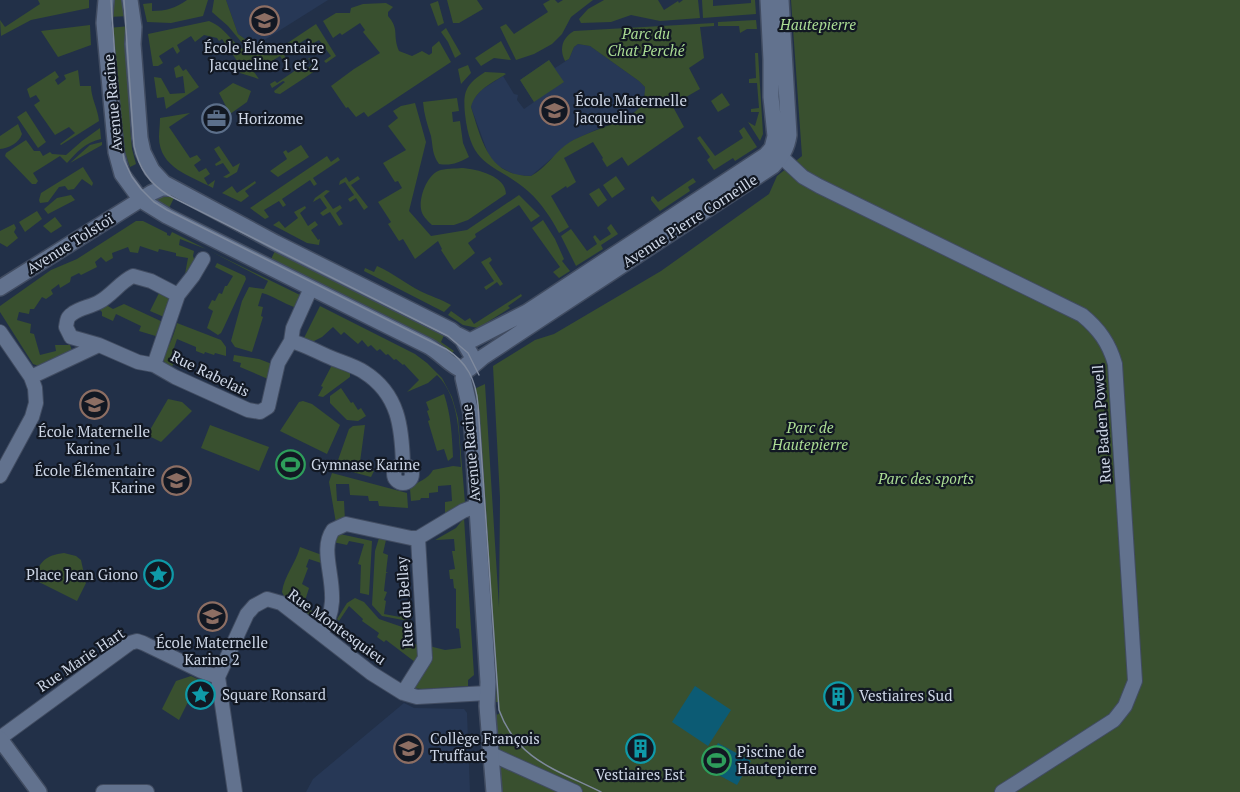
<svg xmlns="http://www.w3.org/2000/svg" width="1240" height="792" font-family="'PT Serif',serif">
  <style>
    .built { fill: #273856 }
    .green { fill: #39502f }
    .water { fill: #0c5b74 }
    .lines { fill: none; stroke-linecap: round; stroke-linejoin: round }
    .minor-casing { stroke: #414c61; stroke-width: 16 }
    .tertiary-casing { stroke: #414c61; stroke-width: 18 }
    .minor { stroke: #62728e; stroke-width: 14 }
    .tertiary { stroke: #62728e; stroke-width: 15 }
    .tram { stroke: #7e899d; stroke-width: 1.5 }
    .labels { text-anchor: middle; stroke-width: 4.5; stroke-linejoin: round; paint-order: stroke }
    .park-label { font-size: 15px; font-style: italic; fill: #abdd94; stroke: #121823 }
    .poi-label { font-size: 15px; fill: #cdd6e6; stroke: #121823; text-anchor: start }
    .street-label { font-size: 15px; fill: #cdd6e6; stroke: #121823 }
  </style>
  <rect width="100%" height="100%" fill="#223048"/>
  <path class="built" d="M226,0H328L258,44H252L238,34Z
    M578,44L590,46L639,81L645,87V93L640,107L636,111L572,141L531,176L516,175L500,167L490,159L471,107L472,101L481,90L503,76L514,94L518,95L517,100L524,109L534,102L520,80L549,60L555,68L569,59L574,47Z
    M404,703L414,708L464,709L467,713L470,792H306L313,779Z"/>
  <path class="green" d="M38,0H89V8L31,20L1,36L0,20L5,27L40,4Z
    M109,0H127L130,16L108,17Z
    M187,0H208L203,16L171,23L147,22L143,4L152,3V11C166,11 176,8 187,0Z
    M214,0H226L238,34L252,44H243L228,26L212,12Z
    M447,0H477L483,9L459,23H453Z
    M550,0H555L558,3L563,0H593L571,17L562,34L552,44L534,54L516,60L500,27L506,24L514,34L548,12L543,4Z
    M604,0H658L664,10L678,1L679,3L683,0H698L700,18L660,21L631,15L611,22L581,23L579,19L588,9Z
    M702,0H713V6L751,3V0H755L756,14L703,18Z
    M791,0H1240V792H500L499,740L495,715L499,714V702H493L472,390L485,384L499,607L500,498L493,366L535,340L554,334L661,271L769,194L777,176L802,156Z
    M438,1L444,23L438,26L430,4Z
    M386,3L393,7L388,12V16C400,30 392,34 399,51L412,56L422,51L429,55L432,53V47L439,41L451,62L368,117L364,112L356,117L348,107L346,108L331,86L354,69L380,53L363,32L365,30L360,23L342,35L340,33L333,38L323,21L336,13H350L351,8L363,4Z
    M756,20L757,29H747L740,33L739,26H718V22Z
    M209,21C229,29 233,49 256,55L286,44L316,24L336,56L326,63L324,61L331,56L319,40L312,44L308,38L283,53L287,60L284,62L280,56L254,72L259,79L240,73L239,71L242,68L222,39L219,41L217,38L204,35L195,42L191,36L177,45L180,51L177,54L173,47L159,56L163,63L158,66H153L148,34Z
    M714,23V26L700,27L704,58L689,68L700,89L672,105L684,127L628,166L622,157L607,167L602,159L603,158L593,142L564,158L576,182L567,188L566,186L551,196L569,227L559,233C552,219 541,203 529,192C495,162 471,170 465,114C463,92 465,85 485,72L504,73L506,74C492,83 475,90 471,107C482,141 488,176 531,176C547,168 555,151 570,142C587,132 627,121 638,109C644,102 645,95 645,87L639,81L590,46L578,44L574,47L569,59L565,61C559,49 562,38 574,31Z
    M90,25L91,45L58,57L41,31Z
    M130,26L136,123L130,127L132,149L136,164L130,167L125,152L123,132L118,135L108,28Z
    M446,28L461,54L455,58L448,42L441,32Z
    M501,41L511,60L494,58L481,66L475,58Z
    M755,53H758L763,134L760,141L748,122L755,126L759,112H751V109L759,108L757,83H749V79L756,78Z
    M308,58L312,59L317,65L315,71L280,94L275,93L274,91L285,82L283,81L272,88L270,84L275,81L277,83L299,68L302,72L312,65Z
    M549,60L564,82L534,102L520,80Z
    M179,65L183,71L186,69L199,87L166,109L164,97L157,98L154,77L161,78L170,94L185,93L183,76L176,78L174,68Z
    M468,65L471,73L461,84L458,69Z
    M78,70L80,86H91C91,98 98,109 99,121L61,145L60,144L75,133L69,127L55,135L34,105L40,101L36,95L30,98L27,89L55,71L59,77L55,80L58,85L66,79L64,75Z
    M233,83L251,91L247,102L230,114L219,93Z
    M722,93L730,105L718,112L711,101Z
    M457,98L459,111L452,112L453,122L460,121L463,143L469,157C458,163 451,166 439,164C432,154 433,147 431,136C427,124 424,114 423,102Z
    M415,103L426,142L409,211L431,236L467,230L519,195L540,216L531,222L519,205L475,234L476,237L468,243L475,253L454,270L441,250L442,249L438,241L415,259L403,239L399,241L388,224L391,222L378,202L402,188L398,181L395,182L383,163L406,150L388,126L398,118L393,111L401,106Z
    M26,111L46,142L38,148L17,117Z
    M190,113L169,127L190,158L197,155L201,160L194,165L199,172L206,168L210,174L204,178L208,185L215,180L213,188C191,176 159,168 159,137C159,131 160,125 160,118Z
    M18,124L22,134C19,143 9,148 0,149V136Z
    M744,127L757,147L735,161L733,158L714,170L707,160L710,157L697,138L700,136L715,156L743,138L739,131Z
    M100,128L101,139C86,142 77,152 67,163L60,156L33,173L38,181L36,184H32L5,156L6,153L26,140L34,151H40L43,156L50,152L52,154L66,155L82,141Z
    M102,142V145L70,163L90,145Z
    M301,145L309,157L278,177L270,171L287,159L283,152L286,150L288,153Z
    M219,146L233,167L240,163L237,172L227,178L223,177L230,173L223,163L216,166L215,164L221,160L214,149Z
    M327,156L331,162L338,157L340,160L313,178L317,184L314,186L310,180L282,199L286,205L283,207L279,201L264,210L269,217L265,219L250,208Z
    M83,167L93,183L92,186L82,179L74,189L68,190L65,186L59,187L48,202L40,203L39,200L41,193Z
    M462,168C477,169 506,176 506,194L468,220L454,225H432C427,220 422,216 421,209C419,197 427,176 438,171C445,168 455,169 462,168Z
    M358,176L360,179L351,185L368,207L364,210L356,198L350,202L348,199L354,195L345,182L339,185L340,181L346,177L349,182Z
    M616,176L625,189L612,198L603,185Z
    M693,178L696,182L688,187L690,191L660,211L651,200V197L653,196L658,202Z
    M255,181L256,183L245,191L249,196L241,202L222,193L232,186L237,193Z
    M599,188L607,200L598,207L589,194Z
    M326,190L330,191L324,196L333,209L340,205L342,208L336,213L343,224L339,226L330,212L323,216L320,213L327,208L320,198L313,202L315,198Z
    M158,193L175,196L167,212L157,207L153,197Z
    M71,195L75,200L48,214L44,209L57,198Z
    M305,206L306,208L300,213L308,226L315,221L318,225L311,230L318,240L320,239L319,245L307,243L273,225L279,221L285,228L298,218L294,212Z
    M37,211L42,219L25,232L19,222Z
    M55,217L62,226L51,233L43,226Z
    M543,220L555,239L564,259L562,261L570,271L559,278L553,272L560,267L532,228Z
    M136,221H143L167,233V235L170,236L172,232L206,249L180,239L179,245L194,251L193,256L196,264L187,279L185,274L188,258L176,256V253L159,249L158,252L140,246L138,253L130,252L128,247L112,253L113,258L106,262L101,257L95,262L97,267L81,275L79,273L71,277L70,282L60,288L59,284L51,290L53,294L46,299L42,297L34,309H30L29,314L19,312L17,320L31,324L30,333L34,334L40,355L56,351L55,345H70L73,353L44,368L33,364L0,312V306L51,270L77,259Z
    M14,224L16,228L14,232L18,238L7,247L0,243V231Z
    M611,224L618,234L601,245L603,249L576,266L561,236L571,229L587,251L597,244L593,237L595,235L600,241L611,234L607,228Z
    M277,247L446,331L441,342L454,351L449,356L269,263Z
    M210,251L300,295L294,307C282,303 274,296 262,293L258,306L263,307L261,316L263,317L252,352L235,347L231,341L242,301L249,287L264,289L268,281Z
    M490,257L492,260L489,263L503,284L500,286L497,282L486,290L484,287L494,281L481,262Z
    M217,263L245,276L246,279L224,327L221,333L218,335L207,328L213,311L208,308L212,300L215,301L219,293L222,294L225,286H227L233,276L215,267Z
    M377,266C393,273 405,283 420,291C430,296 441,299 451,305L444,312L364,271L365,268L374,272Z
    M160,291L171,298L164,317L150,311Z
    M521,294L522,296L508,306L510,308L478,328L463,325L448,315L451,311L465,321L470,318L474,324Z
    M124,304L165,323L159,337L139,331L141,326L116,314L113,321L102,316V312L98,308L106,305L113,309Z
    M320,306L415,354L427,363L442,378L452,397L458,418L465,503L445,517V502L452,501L451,485L438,486V492L429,493V498H421L420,500L411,501L410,489C417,481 428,480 433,470L453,466L461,467C459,438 460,397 437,375L428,383L407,392L419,380L404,364L403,365L396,359L394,360L388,354L386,355L380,349L377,351L371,345L368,347L362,340L358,344L344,332L341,335L333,327L322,337L310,343L304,338Z
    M177,323L221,340L226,347V356L215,353L214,355L205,352L204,354L196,351V347L177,339L172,354L178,356L170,370C160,359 163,355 170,343C173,337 175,330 177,323Z
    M234,355L259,359L272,364L266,399L263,395L268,379L240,367L241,363L233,361Z
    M332,365L350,373V377L323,397L318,396L323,387L321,386Z
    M341,388L351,403L353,402L358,410L361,408L366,416L358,421L347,420L330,403V396Z
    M444,394C451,415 452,435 453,457L448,461L444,449L437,451L428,421L430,420L427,411L429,410L426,402Z
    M168,399L182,402L192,411L161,442L147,435Z
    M303,401L312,404L340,425L327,454L280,431L299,402Z
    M210,425L269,447L259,471L201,448Z
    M365,425L360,462L356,463V471H374L371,477L341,469L337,463L349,429L353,426Z
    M332,473L407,493L408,508L379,506L378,501H369L368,496L350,495L349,484H336L337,501H344L345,521L336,523L329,482Z
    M464,518L474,675L468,680V686L422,689L411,688L429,646L445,650L461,648L459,629L456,628V589L454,588L453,579H450L449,570L455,569L452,551H455L454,539L435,540L456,528Z
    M340,534L372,541L369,595L360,593L361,565L358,564L364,544L349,541L347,545L333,542Z
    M379,538L386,540L383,553L388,555L386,572L388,573H386L384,591L387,592L384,600L386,601L384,614L400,617L401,610L409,612L408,621L382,616L372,605L375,551Z
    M300,547L322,555L324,564L309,559L306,567L308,568L302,584L309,588L303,607L317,613L314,620L285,598L282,592C284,576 296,563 300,547Z
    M64,553L76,556L81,560L86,583L77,601L35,580C38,562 46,555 64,553Z
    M355,598L364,602L379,619L411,630L413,642L418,646V658L402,682L400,683L415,662L386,640L384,642L377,637L379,633L362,621L363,619L349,606L339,621L337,619L347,603Z
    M191,676L206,683L207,689L189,700L179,720L162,709L176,681Z"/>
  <path class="water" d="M695,686L731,710L708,746L672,722Z
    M718,743L751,761L737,785L704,767Z"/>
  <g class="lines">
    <defs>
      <path id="minor" d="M774,150L803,177L819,186L1082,315C1099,329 1109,343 1115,364L1135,681L1125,706L1114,720L1002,792
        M203,259L193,276L178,295L154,365L175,377L248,410L260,412L268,407L278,363L291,341L293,328L311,288
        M0,332L31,377L35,388L36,403L32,417L0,476
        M291,341C306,345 319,353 334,359C344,363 355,366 364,372C399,394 402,428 403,465
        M154,365L138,362L99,345L71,337L66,327C67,321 67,317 72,314C79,308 90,307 99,302C112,295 120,282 133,276L151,281L178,295
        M31,377L99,345
        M394 474a9 9 0 1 1 18 0a9 9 0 1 1-18 0Z
        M321,633C348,595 315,556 333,530L346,524L411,538H418L463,511L476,506
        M403,693L425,658L418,538
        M0,738L130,643L137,641L143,643L201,671L218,677
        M491,754L575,792
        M103,792H147
        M235,792L218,677L247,614L254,606L267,599L281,603L371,673L403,693L417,697L487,693"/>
      <path id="tertiary" d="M106,0L104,23L116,152L122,174L141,200L167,216L428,346C441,353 450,366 464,371
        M130,0L134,27L133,44L140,138L143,152L152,170L164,183L276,243L451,330L462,339L476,363
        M0,288L151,193L162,188H173
        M458,335L470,341L527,312L766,155L772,148L775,136L771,97V60L768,0
        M467,364L463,378L471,413L488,682L487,706L494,792
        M469,369L483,357L773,166C782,156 787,149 789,135L781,0
        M0,739L39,792"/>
    </defs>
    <use href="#minor" class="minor-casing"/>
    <use href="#tertiary" class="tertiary-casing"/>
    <use href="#minor" class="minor"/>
    <use href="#tertiary" class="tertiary"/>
    <path class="tram" d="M111,0L120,134L124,160L132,177L141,189L154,202L167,210L446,349C467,362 476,380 478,405L499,710C517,760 557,770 601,792
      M124,0L134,146C139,168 149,183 168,195L448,336L468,353L479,375"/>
  </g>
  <defs>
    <symbol id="school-ring" viewBox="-11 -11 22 22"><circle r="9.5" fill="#121823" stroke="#8d6e63" stroke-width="1.5"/><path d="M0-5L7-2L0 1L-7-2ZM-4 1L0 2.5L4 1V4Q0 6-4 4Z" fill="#8d6e63"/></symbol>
    <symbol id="office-ring" viewBox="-11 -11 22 22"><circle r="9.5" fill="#121823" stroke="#5c6f8a" stroke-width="1.5"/><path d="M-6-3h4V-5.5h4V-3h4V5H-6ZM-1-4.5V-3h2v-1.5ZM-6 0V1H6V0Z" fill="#5c6f8a"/></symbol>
    <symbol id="stadium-ring" viewBox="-11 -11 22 22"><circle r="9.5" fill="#121823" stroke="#2e9e5b" stroke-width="1.5"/><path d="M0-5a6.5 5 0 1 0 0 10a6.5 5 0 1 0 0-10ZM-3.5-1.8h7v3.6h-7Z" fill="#2e9e5b"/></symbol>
    <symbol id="sight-ring" viewBox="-11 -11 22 22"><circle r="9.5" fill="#121823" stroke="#0f9aa8" stroke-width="1.5"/><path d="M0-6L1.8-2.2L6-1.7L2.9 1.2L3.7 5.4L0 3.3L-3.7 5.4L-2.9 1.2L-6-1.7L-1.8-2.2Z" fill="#0f9aa8"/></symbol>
    <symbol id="building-ring" viewBox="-11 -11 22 22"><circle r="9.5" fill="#121823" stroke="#0f9aa8" stroke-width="1.5"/><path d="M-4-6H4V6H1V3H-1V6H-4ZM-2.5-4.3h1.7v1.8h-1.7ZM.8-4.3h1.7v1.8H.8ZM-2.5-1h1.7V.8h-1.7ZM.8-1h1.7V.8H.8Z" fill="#0f9aa8"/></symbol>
  </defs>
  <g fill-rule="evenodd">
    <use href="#school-ring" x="248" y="4" width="33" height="33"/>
    <use href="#school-ring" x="538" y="94" width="33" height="33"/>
    <use href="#office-ring" x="200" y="102" width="33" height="33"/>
    <use href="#school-ring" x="78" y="388" width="33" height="33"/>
    <use href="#stadium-ring" x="274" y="448" width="33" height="33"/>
    <use href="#school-ring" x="160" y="464" width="33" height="33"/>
    <use href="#sight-ring" x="142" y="558" width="33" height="33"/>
    <use href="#school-ring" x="196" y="600" width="33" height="33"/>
    <use href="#sight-ring" x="184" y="678" width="33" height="33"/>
    <use href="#building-ring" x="822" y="680" width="33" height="33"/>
    <use href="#school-ring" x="392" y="732" width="33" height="33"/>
    <use href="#building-ring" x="624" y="732" width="33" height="33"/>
    <use href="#stadium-ring" x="700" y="744" width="33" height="33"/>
  </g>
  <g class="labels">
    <g class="park-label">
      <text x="818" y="30">Hautepierre</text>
      <text x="646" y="39">Parc du<tspan x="646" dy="17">Chat Perché</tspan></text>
      <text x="810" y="433">Parc de<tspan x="810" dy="17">Hautepierre</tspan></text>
      <text x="926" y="484">Parc des sports</text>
    </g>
    <g class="poi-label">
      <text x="264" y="53" text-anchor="middle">École Élémentaire<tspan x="264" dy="17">Jacqueline 1 et 2</tspan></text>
      <text x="575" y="106">École Maternelle<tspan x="575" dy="17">Jacqueline</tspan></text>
      <text x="238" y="124">Horizome</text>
      <text x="94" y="437" text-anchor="middle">École Maternelle<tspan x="94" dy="17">Karine 1</tspan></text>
      <text x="311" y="470">Gymnase Karine</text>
      <text x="155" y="476" text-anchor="end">École Élémentaire<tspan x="155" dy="17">Karine</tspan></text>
      <text x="138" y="580" text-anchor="end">Place Jean Giono</text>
      <text x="212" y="648" text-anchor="middle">École Maternelle<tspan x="212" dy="17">Karine 2</tspan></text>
      <text x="222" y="700">Square Ronsard</text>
      <text x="859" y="701">Vestiaires Sud</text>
      <text x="430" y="744">Collège François<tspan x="430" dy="17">Truffaut</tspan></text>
      <text x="737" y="757">Piscine de<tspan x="737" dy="17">Hautepierre</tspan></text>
      <text x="640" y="780" text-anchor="middle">Vestiaires Est</text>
    </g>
    <g class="street-label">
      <text transform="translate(113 103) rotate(-95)" y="5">Avenue Racine</text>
      <text transform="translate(690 221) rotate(-33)" y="5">Avenue Pierre Corneille</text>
      <text transform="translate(70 244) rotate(-32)" y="5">Avenue Tolstoï</text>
      <text transform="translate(210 374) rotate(26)" y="5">Rue Rabelais</text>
      <text transform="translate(1102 424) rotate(-94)" y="5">Rue Baden Powell</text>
      <text transform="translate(471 453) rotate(-95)" y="5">Avenue Racine</text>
      <text transform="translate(405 602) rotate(-94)" y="5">Rue du Bellay</text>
      <text transform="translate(337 627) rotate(36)" y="5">Rue Montesquieu</text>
      <text transform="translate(81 660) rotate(-34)" y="5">Rue Marie Hart</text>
    </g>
  </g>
</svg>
